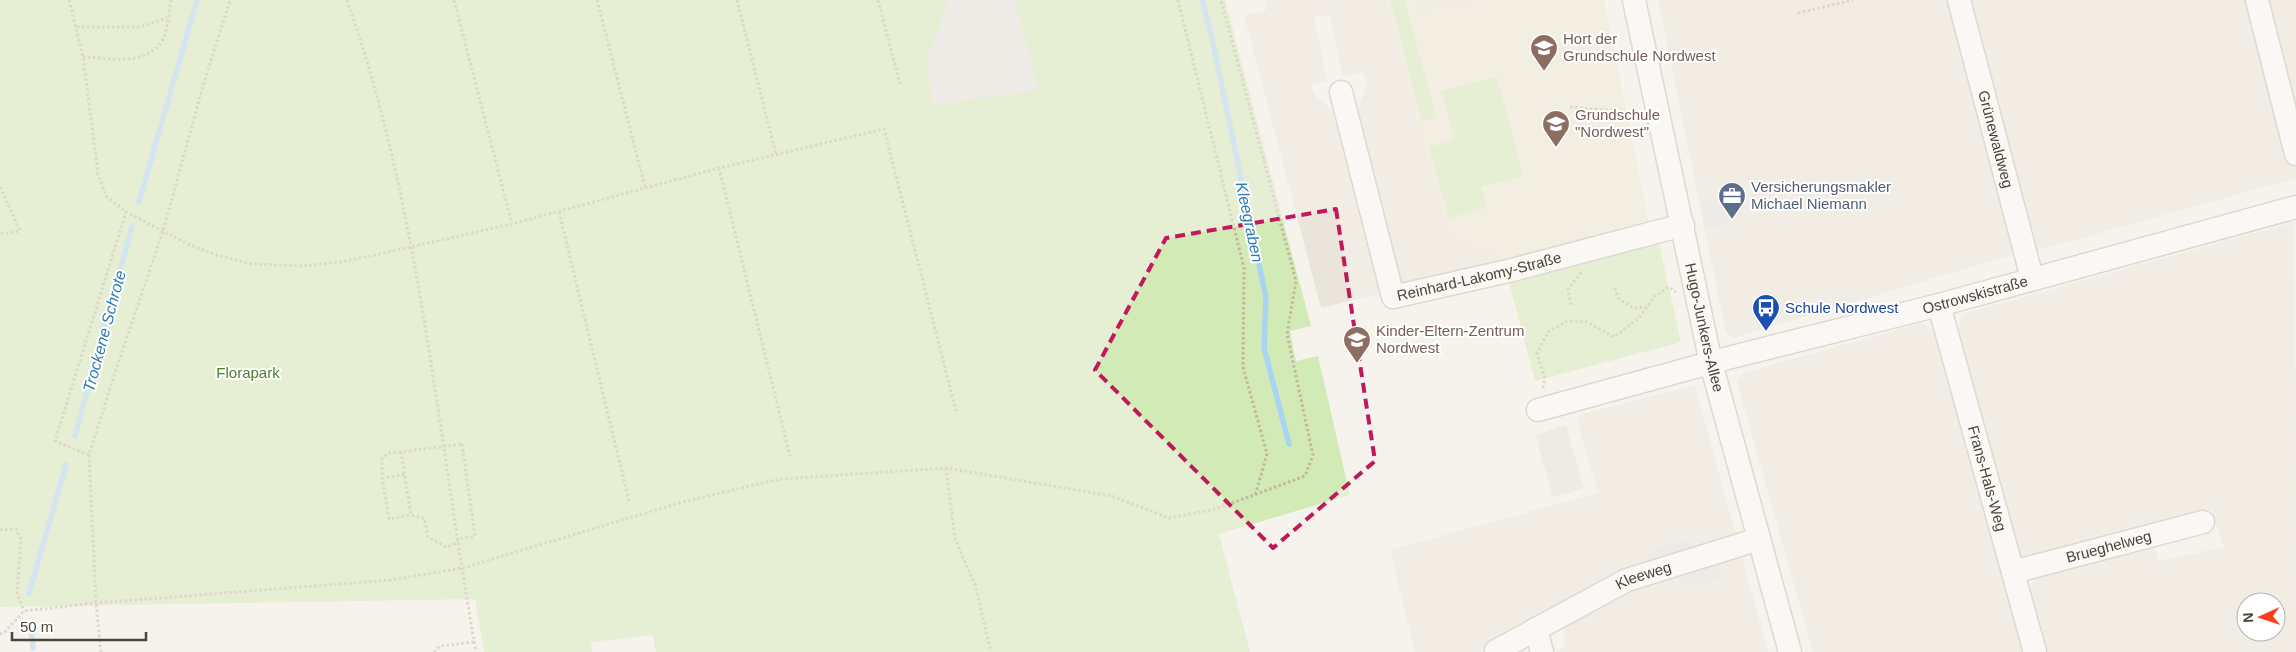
<svg xmlns="http://www.w3.org/2000/svg" width="2296" height="652" font-family="Helvetica,sans-serif">
  <style>
    .residential { fill: #eae5da; fill-rule: evenodd }
    .education { fill: #efe8d6 }
    .green { fill: #d2eab5 }
    .parking { fill: #e5e3e0 }
    .lines { fill: none; stroke-linecap: round; stroke-linejoin: round }
    .stream { stroke: #a9d4f2; stroke-width: 5.5 }
    .minor-casing { stroke: #c2bbae; stroke-width: 25 }
    .path { stroke: #c4b79f; stroke-width: 3; stroke-dasharray: 2.5 2.5; stroke-linecap: butt }
    .minor { stroke: #fff; stroke-width: 22 }
    .marked { fill: none; stroke: #c2185b; stroke-width: 4; stroke-dasharray: 10 6; stroke-linejoin: round }
    .labels { text-anchor: middle; stroke-width: 4; stroke-linejoin: round; paint-order: stroke }
    .education-label { font-size: 15px; fill: #785e54; stroke: #fff; text-anchor: start }
    .street-label { font-size: 15px; fill: #4b4439; stroke: #fff }
    .service-label { font-size: 15px; fill: #4e5e75; stroke: #fff; text-anchor: start }
    .transit-label { font-size: 15px; fill: #164399; stroke: #fff; text-anchor: start }
    .park-label { font-size: 15px; fill: #4a7f2a; stroke: #fff }
    .water-label { font-size: 16px; font-style: italic; fill: #2e7ab2; stroke: #fff }
  </style>
  <rect width="100%" height="100%" fill="#f6f3ec"/>
  <path class="residential" d="M1264,0H1386L1447,233L1514,261L1402,288L1355,115L1367,84L1362,72L1343,77L1329,14L1314,18L1327,81L1311,85L1314,94L1341,119L1382,293L1321,308L1244,15L1267,10Z
    M1416,0H1485L1420,14Z
    M1658,0H2296V178L2039,250L2019,253L1735,337L1726,333Z
    M2295,222L2296,652H2047L2028,589L2036,579L2154,547L2159,561L2224,547L2211,509L2027,560L2017,554L1958,329L1961,314ZM2246,602H2276V632H2246Z
    M1922,323L1938,333L2025,652H1813L1737,382L1742,373Z
    M1695,385L1737,539L1636,567L1553,607L1481,649V652H1415L1390,550L1598,493L1576,416Z
    M1742,557L1768,652H1556L1564,648L1565,624L1621,592Z"/>
  <path class="education" d="M1386,0H1416L1420,14L1485,0H1604L1649,224L1514,261L1447,233Z"/>
  <path class="green" d="M0,0H1225L1311,326L1290,331L1296,361L1318,356L1350,495L1219,534L1250,652H656L653,635L591,642L592,652H484L475,599L0,607Z
    M1390,0H1405L1436,117L1422,121Z
    M1497,77L1523,176L1481,187L1487,208L1449,218L1429,147L1455,140L1442,91Z
    M1658,240L1681,342L1535,381L1508,279Z"/>
  <path class="parking" d="M949,0H1015L1038,90L933,105L926,62Z
    M1722,195L1729,225L1705,230L1699,201Z
    M1566,425L1584,488L1553,497L1535,435Z
    M1691,538L1695,553L1653,565L1649,550Z
    M1718,561L1722,578L1682,589L1678,572Z"/>
  <g class="lines">
    <path class="stream" d="M1202,0L1211,34L1266,298L1264,348L1289,444
      M139,202L197,0
      M75,436L132,227
      M29,593L66,465
      M31,627L33,648"/>
    <defs>
      <g id="minor">
        <path id="s1" d="M1634,0L1711,363L1790,652"/>
        <path id="s2" d="M1959,0L2032,278"/>
        <path d="M2257,0L2296,154"/>
        <path id="s3" d="M1341,92L1393,297L1508,271L1683,225"/>
        <path id="s4" d="M1939,305L2035,652"/>
        <path id="s5" d="M1538,410L1728,358L1939,305L2296,207"/>
        <path id="s6" d="M2013,572L2203,522"/>
        <path d="M1536,629L1542,652"/>
        <path id="s7" d="M1496,651L1627,580L1759,539"/>
      </g>
    </defs>
    <use href="#minor" class="minor-casing"/>
    <path class="path" d="M69,0L83,57L98,174L106,196L126,212L188,244L216,255L252,264L303,266L340,262L375,255L512,224L719,168L884,129L956,411
      M347,0C421,210 437,434 476,652
      M454,0L512,224
      M597,0L645,187
      M737,0L776,154
      M878,0L900,84
      M1178,0L1244,268L1243,367L1267,454L1255,496
      M1798,13L1853,0
      M77,27H139L167,18
      M83,57C108,58 149,67 163,39C168,28 169,12 171,0
      M1570,107L1639,113
      M719,168L790,456
      M0,187L20,231L0,234
      M559,212L629,501
      M1615,288L1618,298L1633,308L1647,307
      M1571,305L1568,289L1582,272
      M1543,388L1545,378L1537,354L1548,332L1567,321L1587,322L1614,337L1639,318L1654,297L1669,287L1676,292
      M462,444L475,536L459,539L453,545L446,547L428,537L424,518L411,515L401,452Z
      M401,452L389,453L382,458V478L389,519L411,515
      M89,455L55,441L126,212
      M946,468L955,539L975,585L991,652
      M382,478L405,475
      M0,530L16,529L21,540L17,593L24,611
      M0,634L4,633L24,611L96,603L391,580L463,568L682,502L780,479L946,468L1112,496L1169,518L1216,509L1305,476L1313,455L1287,334L1296,281L1221,0
      M101,652L96,603L89,455L114,376L163,231L203,86L230,0
      M434,652L440,646L474,642"/>
    <use href="#minor" class="minor"/>
  </g>
  <path d="M0 0H2296V652H0ZM1336,209L1375,461L1273,548L1095,370L1166,238Z" fill="#f6f3ec" fill-opacity=".55" fill-rule="evenodd"/>
  <path class="marked" d="M1336,209L1375,461L1273,548L1095,370L1166,238Z"/>
  <defs>
    <symbol id="school-pin" viewBox="-11 -11 22 30"><path d="M0 17L-7.5 6A9.5 9.5 0 1 1 7.5 6Z" fill="#8d6e63" stroke="#fff"/><path d="M0-5L7-2L0 1L-7-2ZM-4 1L0 2.5L4 1V4Q0 6-4 4Z" fill="#fff"/></symbol>
    <symbol id="office-pin" viewBox="-11 -11 22 30"><path d="M0 17L-7.5 6A9.5 9.5 0 1 1 7.5 6Z" fill="#5c6f8a" stroke="#fff"/><path d="M-6-3h4V-5.5h4V-3h4V5H-6ZM-1-4.5V-3h2v-1.5ZM-6 0V1H6V0Z" fill="#fff"/></symbol>
    <symbol id="bus-pin" viewBox="-11 -11 22 30"><path d="M0 17L-7.5 6A9.5 9.5 0 1 1 7.5 6Z" fill="#1a4fb4" stroke="#fff"/><path d="M-5-6H5V4H4V6H2V4H-2V6H-4V4H-5ZM-3.5-4V0h7V-4ZM-3.5 1.2v1.5H-2V1.2ZM2 1.2v1.5H3.5V1.2Z" fill="#fff"/></symbol>
  </defs>
  <g fill-rule="evenodd">
    <use href="#school-pin" x="1528" y="32" width="32" height="43"/>
    <use href="#school-pin" x="1540" y="108" width="32" height="43"/>
    <use href="#office-pin" x="1716" y="180" width="32" height="43"/>
    <use href="#bus-pin" x="1750" y="292" width="32" height="43"/>
    <use href="#school-pin" x="1341" y="324" width="32" height="43"/>
  </g>
  <g class="labels">
    <g class="education-label">
      <text x="1563" y="44">Hort der<tspan x="1563" dy="17">Grundschule Nordwest</tspan></text>
      <text x="1575" y="120">Grundschule<tspan x="1575" dy="17">"Nordwest"</tspan></text>
      <text x="1376" y="336">Kinder-Eltern-Zentrum<tspan x="1376" dy="17">Nordwest</tspan></text>
    </g>
    <g class="street-label">
      <text dy="5" stroke="none"><textPath href="#s2" startOffset="144">Grünewaldweg</textPath></text>
      <text dy="5" stroke="none"><textPath href="#s3" startOffset="300">Reinhard-Lakomy-Straße</textPath></text>
      <text dy="5" stroke="none"><textPath href="#s5" startOffset="452">Ostrowskistraße</textPath></text>
      <text dy="5" stroke="none"><textPath href="#s1" startOffset="335">Hugo-Junkers-Allee</textPath></text>
      <text dy="5" stroke="none"><textPath href="#s4" startOffset="180">Frans-Hals-Weg</textPath></text>
      <text dy="5" stroke="none"><textPath href="#s6" startOffset="99">Brueghelweg</textPath></text>
      <text dy="5" stroke="none"><textPath href="#s7" startOffset="166">Kleeweg</textPath></text>
    </g>
    <g class="service-label">
      <text x="1751" y="192">Versicherungsmakler<tspan x="1751" dy="17">Michael Niemann</tspan></text>
    </g>
    <g class="transit-label">
      <text x="1785" y="313">Schule Nordwest</text>
    </g>
    <g class="park-label">
      <text x="248" y="378">Florapark</text>
    </g>
    <g class="water-label">
      <text transform="translate(1250 222) rotate(78)" y="6">Kleegraben</text>
      <text transform="translate(104 331) rotate(-75)" y="6">Trockene Schrote</text>
    </g>
  </g>
  <g transform="translate(2261 617) rotate(267)"><circle r="24" fill="#ffffff" stroke="#b7b4b0"/>
  <path d="M0-4L9 19L0 12L-9 19Z" fill="#fc3f1d"/>
  <text y="-8" font-size="14" font-weight="bold" text-anchor="middle" fill="#4b4439">N</text>
  </g>
  <path d="M12 632v8h134v-8" fill="none" stroke="#4b4439" stroke-width="2.5"/>
  <text x="20" y="632" font-size="15" fill="#4b4439" stroke="#ffffff" stroke-width="4" paint-order="stroke">50 m</text>
</svg>
